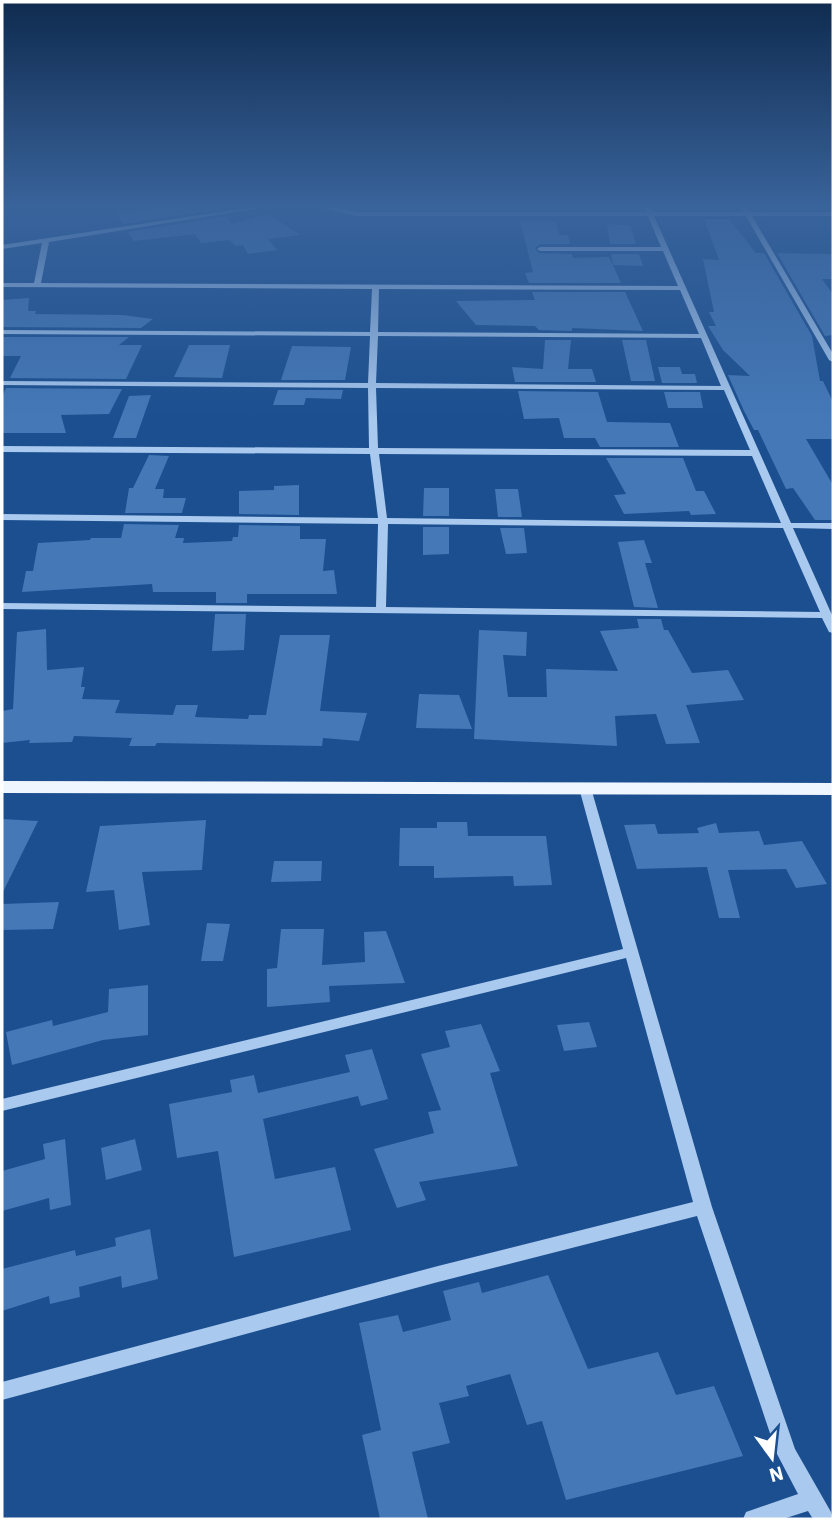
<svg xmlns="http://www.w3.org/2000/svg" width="835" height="1521" font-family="'IBM Plex Sans',sans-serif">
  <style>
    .building { fill: #4478b7 }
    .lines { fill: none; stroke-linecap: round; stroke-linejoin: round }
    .minor { fill: #a9c9ee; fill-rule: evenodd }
    .major { fill: #f0f6ff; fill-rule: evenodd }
  </style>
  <rect width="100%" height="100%" fill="#1b4f8f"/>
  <path class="building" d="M162,207H219L220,209L123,224L117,214Z
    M268,214L300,235L268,239L277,250L248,254L243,245L235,246L230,240L201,243L195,234L134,241L128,232L226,216L232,224Z
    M704,219H729L756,253H764L812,336L820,381H823L833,402V439H806L833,485V520H815L793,488L786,489L758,430H754L744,411L728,375L750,376L723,350L708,326H716L709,312H714L703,259L719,260Z
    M520,221H556L559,235H568L570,244H540L535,248L539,253L572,254L573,258L609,257L613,265L611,254H639L643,266L613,265L621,283H529L525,273L533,272Z
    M607,224L630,225L636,244H610Z
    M777,253L833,254V279H822L833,294V335L825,336Z
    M532,292H625L643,331L572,328V331L539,330L535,326L476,325L456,301L535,300Z
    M29,298L28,311H36L35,314L123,315L153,319L141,328L2,327V300Z
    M2,337H129L119,345H142L126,379L10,378L21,356H2Z
    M545,340H571L568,369H592L596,382H515L512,367L543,369Z
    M622,340H646L655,381H631Z
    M189,345H230L222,378L174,377Z
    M292,346L351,347L345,380H281Z
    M658,367H680L682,374H695L697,383H662Z
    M6,388L122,389L109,414L61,415L66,433H2V397Z
    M278,390H343L341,399L306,398L304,405H273Z
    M518,391L598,392L607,422L670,423L679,447H600L595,438H564L559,418L524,419Z
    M664,392H700L703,408H668Z
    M151,395L136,438H113L129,396Z
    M149,455L169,456L155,489H164L163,498H186L182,513H125L129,488H133Z
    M606,458H683L696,491H704L716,514L691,515L689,511L624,514L614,495L626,494Z
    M299,485V515L239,514V491L274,490V486Z
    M424,488H449V516H423Z
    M495,489H518L522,517H498Z
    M124,524L179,525L175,538H184L183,543L232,541L233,537H238L239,525L300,526V539H326L323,571L334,570L337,594H247V603H216V592H153L152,584L22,592L26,571H33L38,543L90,540L91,538H121Z
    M423,527H449V554L423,555Z
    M500,528H524L527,553L506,554Z
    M644,540L652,563H645L658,608L634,607L618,542Z
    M215,614H246L244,650L212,651Z
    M637,619H661L664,630H668L692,673L728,670L744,700L686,705L700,743L666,744L656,714L615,716L617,746L474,739L479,630L527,632L526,656L503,655L508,697H547L546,669L618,671L600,631L639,628Z
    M46,629L47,670L84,667L81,687H85L82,699L120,700L115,713L173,715L176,705H198L195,717L248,719L249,715H266L280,635H330L320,711L367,713L359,741L323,738L322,746L157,743L155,746H129L132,738L74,736L72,742L29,743L30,740L2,743V711L13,709L17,632Z
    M419,694L459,695L472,729L416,728Z
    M2,819L38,821L2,894Z
    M206,820L202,870L142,872L150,925L119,930L114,890L86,892L100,826Z
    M437,822H467L468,836H546L552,885L514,886L513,876L434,878V866H399L400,828H437Z
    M716,823L719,833L759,831L764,845L802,841L827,884L796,888L786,869L728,870L740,918H719L707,867L637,869L624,825L655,824L658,834L699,833L697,828Z
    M274,861H322L321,881L271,882Z
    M59,902L53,929L2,930V904Z
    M207,923L230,924L223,961H201Z
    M281,929H324L322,965L365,962L364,932L386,931L405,983L329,986L330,1002L267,1007V969L277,968Z
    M148,985V1035L103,1040L12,1065L6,1032L52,1020L53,1026L108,1012L109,989Z
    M589,1022L597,1047L564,1051L557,1025Z
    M481,1024L500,1071L490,1073L518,1166L419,1182L426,1200L397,1208L374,1149L434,1133L428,1112L441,1110L421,1054L450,1047L445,1031Z
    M372,1049L388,1099L361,1106L358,1096L263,1119L275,1179L335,1167L351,1230L234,1257L218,1151L177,1158L169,1104L232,1092L230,1080L254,1075L258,1093L350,1072L345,1055Z
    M65,1139L71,1205L50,1210L49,1198L2,1211V1171L45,1159L43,1144Z
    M135,1139L142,1170L106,1180L101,1148Z
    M150,1229L158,1279L122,1288L121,1276L79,1287L80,1297L50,1304L49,1296L2,1311V1269L75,1250L76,1256L116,1246L115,1238Z
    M548,1275L588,1369L658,1352L676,1395L714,1386L743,1456L566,1500L542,1421L527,1425L510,1374L466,1386L469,1396L439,1403L450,1443L412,1452L428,1519H380L362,1435L381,1430L359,1323L398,1315L403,1332L451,1320L443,1291L479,1282L482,1293Z"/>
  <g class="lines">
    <path class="minor" d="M253,207H267L49,242L41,283L678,286L663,251H540L537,249L540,247H661L648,216H357L320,207H331L357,212H646L644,207H650L652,212H744L741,207H747L750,212H833V216H752L833,354V362L829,360L746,216H654L791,523H833V529L793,528L832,615L833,633L829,632L822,618L2,609V603L376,607L378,524L2,520V514L378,518L370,454L2,452V446L369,448L368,388L2,385V381L368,383L370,336L2,334V330L370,332L372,289L2,287V283H34L42,243L2,249V245ZM379,289L680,290L699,334L378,332ZM378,336L701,338L721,386L376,383ZM376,388L724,390L750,450L378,448ZM379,454L752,456L781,523L387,518ZM388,524L783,528L820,612L386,607Z
      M585,784L591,788L712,1207L795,1449L831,1512L833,1519H813L808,1511L783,1519H743L746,1512L798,1494L777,1454L697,1216L438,1282L2,1400V1382L438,1266L693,1202L626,958L2,1111V1099L623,949L579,788Z"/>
    <path class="major" d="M2,781L833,783V795L2,793Z"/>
  </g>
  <linearGradient id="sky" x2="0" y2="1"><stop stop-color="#0f2b4f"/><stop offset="0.49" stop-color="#39639b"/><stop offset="1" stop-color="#39639b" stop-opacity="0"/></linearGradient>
  <rect width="835" height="420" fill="url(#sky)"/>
  <rect width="835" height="1521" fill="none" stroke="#ffffff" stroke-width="7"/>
  <g transform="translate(772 1458) rotate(165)" stroke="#1b4f8f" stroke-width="5" paint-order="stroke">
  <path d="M0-5L12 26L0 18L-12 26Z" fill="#ffffff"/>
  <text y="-10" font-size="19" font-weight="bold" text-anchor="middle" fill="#ffffff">N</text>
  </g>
</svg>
